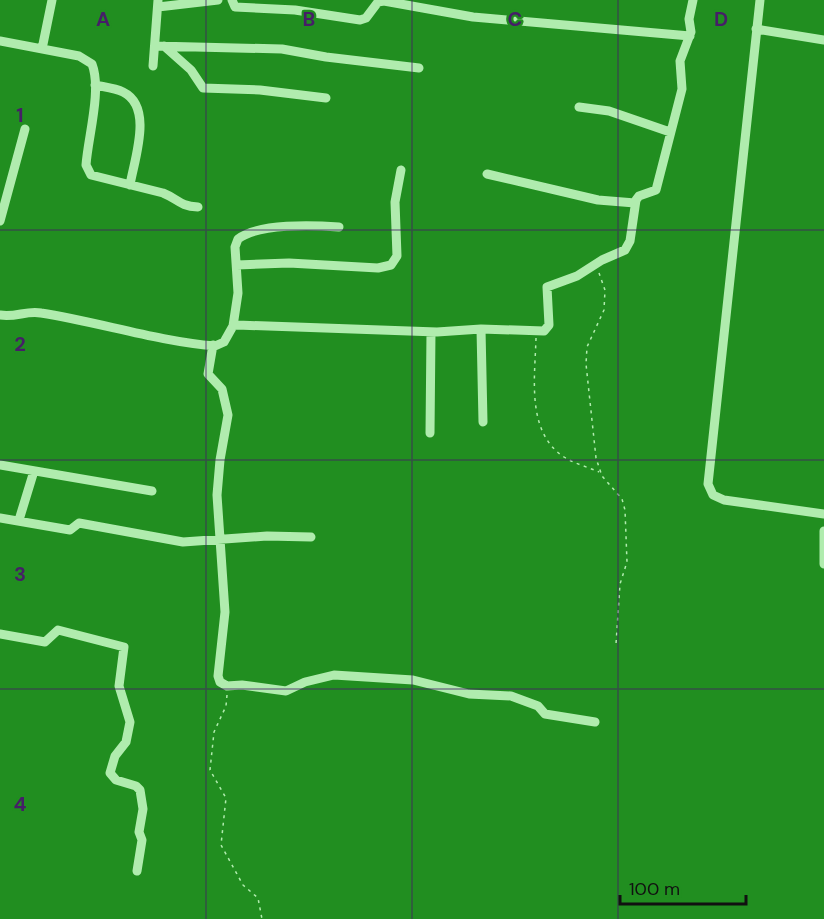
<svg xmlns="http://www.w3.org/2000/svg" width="824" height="919" font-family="'DM Sans',sans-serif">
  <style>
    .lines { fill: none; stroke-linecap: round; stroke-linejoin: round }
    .path { stroke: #b0ecae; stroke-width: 1.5; stroke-dasharray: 3 4.5; stroke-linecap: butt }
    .minor { stroke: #b0ecae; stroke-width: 9 }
    .grid { fill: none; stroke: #461e68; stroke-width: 1.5; stroke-opacity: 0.55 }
    .grid-label { font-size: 20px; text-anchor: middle; font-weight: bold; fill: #461e68; stroke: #218e20; stroke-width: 4.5; stroke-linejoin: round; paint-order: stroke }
  </style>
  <rect width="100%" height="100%" fill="#218e20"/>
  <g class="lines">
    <path class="path" d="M599,273L605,290L604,310L587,347L586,364L596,458L602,476L622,499L625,510L627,562L620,584L616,644
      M536,338C535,378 526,432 564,457C575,464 588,467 599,472
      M227,695L226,706L214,732L210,770L226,798L221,845L243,885L258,898L262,919"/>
    <path class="minor" d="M232,0L235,7L295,10L360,20L366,18L378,2L384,1L473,17L690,36
      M760,0L708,484L713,495L724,500L824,514
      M158,7L218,0
      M756,29L824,40
      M0,41L79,56L92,64C102,90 88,137 86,165L91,175L163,193C178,199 179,206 198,207
      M155,46L282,49L326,57L419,68
      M164,46L191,70L203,88L260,90L326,98
      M42,49L52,0
      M153,66L158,0
      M95,85C104,87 115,88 123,92C154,107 134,160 130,185
      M579,107L609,111L670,132
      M487,174L598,200L635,203
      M0,221L25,129
      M237,265L289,263L378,268L391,265L397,256L395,202L401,170
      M0,315C15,318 27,310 41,313C99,322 156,341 215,346L224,342L233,326L237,325L437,332L481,329L544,331L549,325L547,287L577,276L602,260L625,250L630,241L636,200L639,196L656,190L682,89L680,61L691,32L689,19L693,0
      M233,326L238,293L235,247L238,239C259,223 313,225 339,227
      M481,329L483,422
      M213,345L208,374L222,389L228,415L220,460L217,495L225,612L218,676L220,682L227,686L242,685L286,691L305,682L334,675L413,680L469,694L511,696L538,706L545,714L595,722
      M430,433L431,332
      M0,465L152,491
      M0,518L70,530L79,523L183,542L267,536L311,537
      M19,520L34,471
      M824,531V564
      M0,634L45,642L58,630L124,647L119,686L130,722L126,742L115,756L110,773L116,780L136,786L140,790L143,809L139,832L142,840L137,871"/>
  </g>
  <path class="grid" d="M206,0V919M412,0V919M618,0V919M0,230H824M0,460H824M0,689H824"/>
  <g class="grid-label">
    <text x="103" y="26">A</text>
    <text x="309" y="26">B</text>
    <text x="515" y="26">C</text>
    <text x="721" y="26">D</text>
    <text x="20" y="122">1</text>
    <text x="20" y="351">2</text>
    <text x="20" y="581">3</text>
    <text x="20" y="811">4</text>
  </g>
  <path d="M620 895v9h126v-9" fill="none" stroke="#111111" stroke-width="3"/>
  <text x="629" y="895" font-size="18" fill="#111111" stroke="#218e20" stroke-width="4.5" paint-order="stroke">100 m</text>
</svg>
